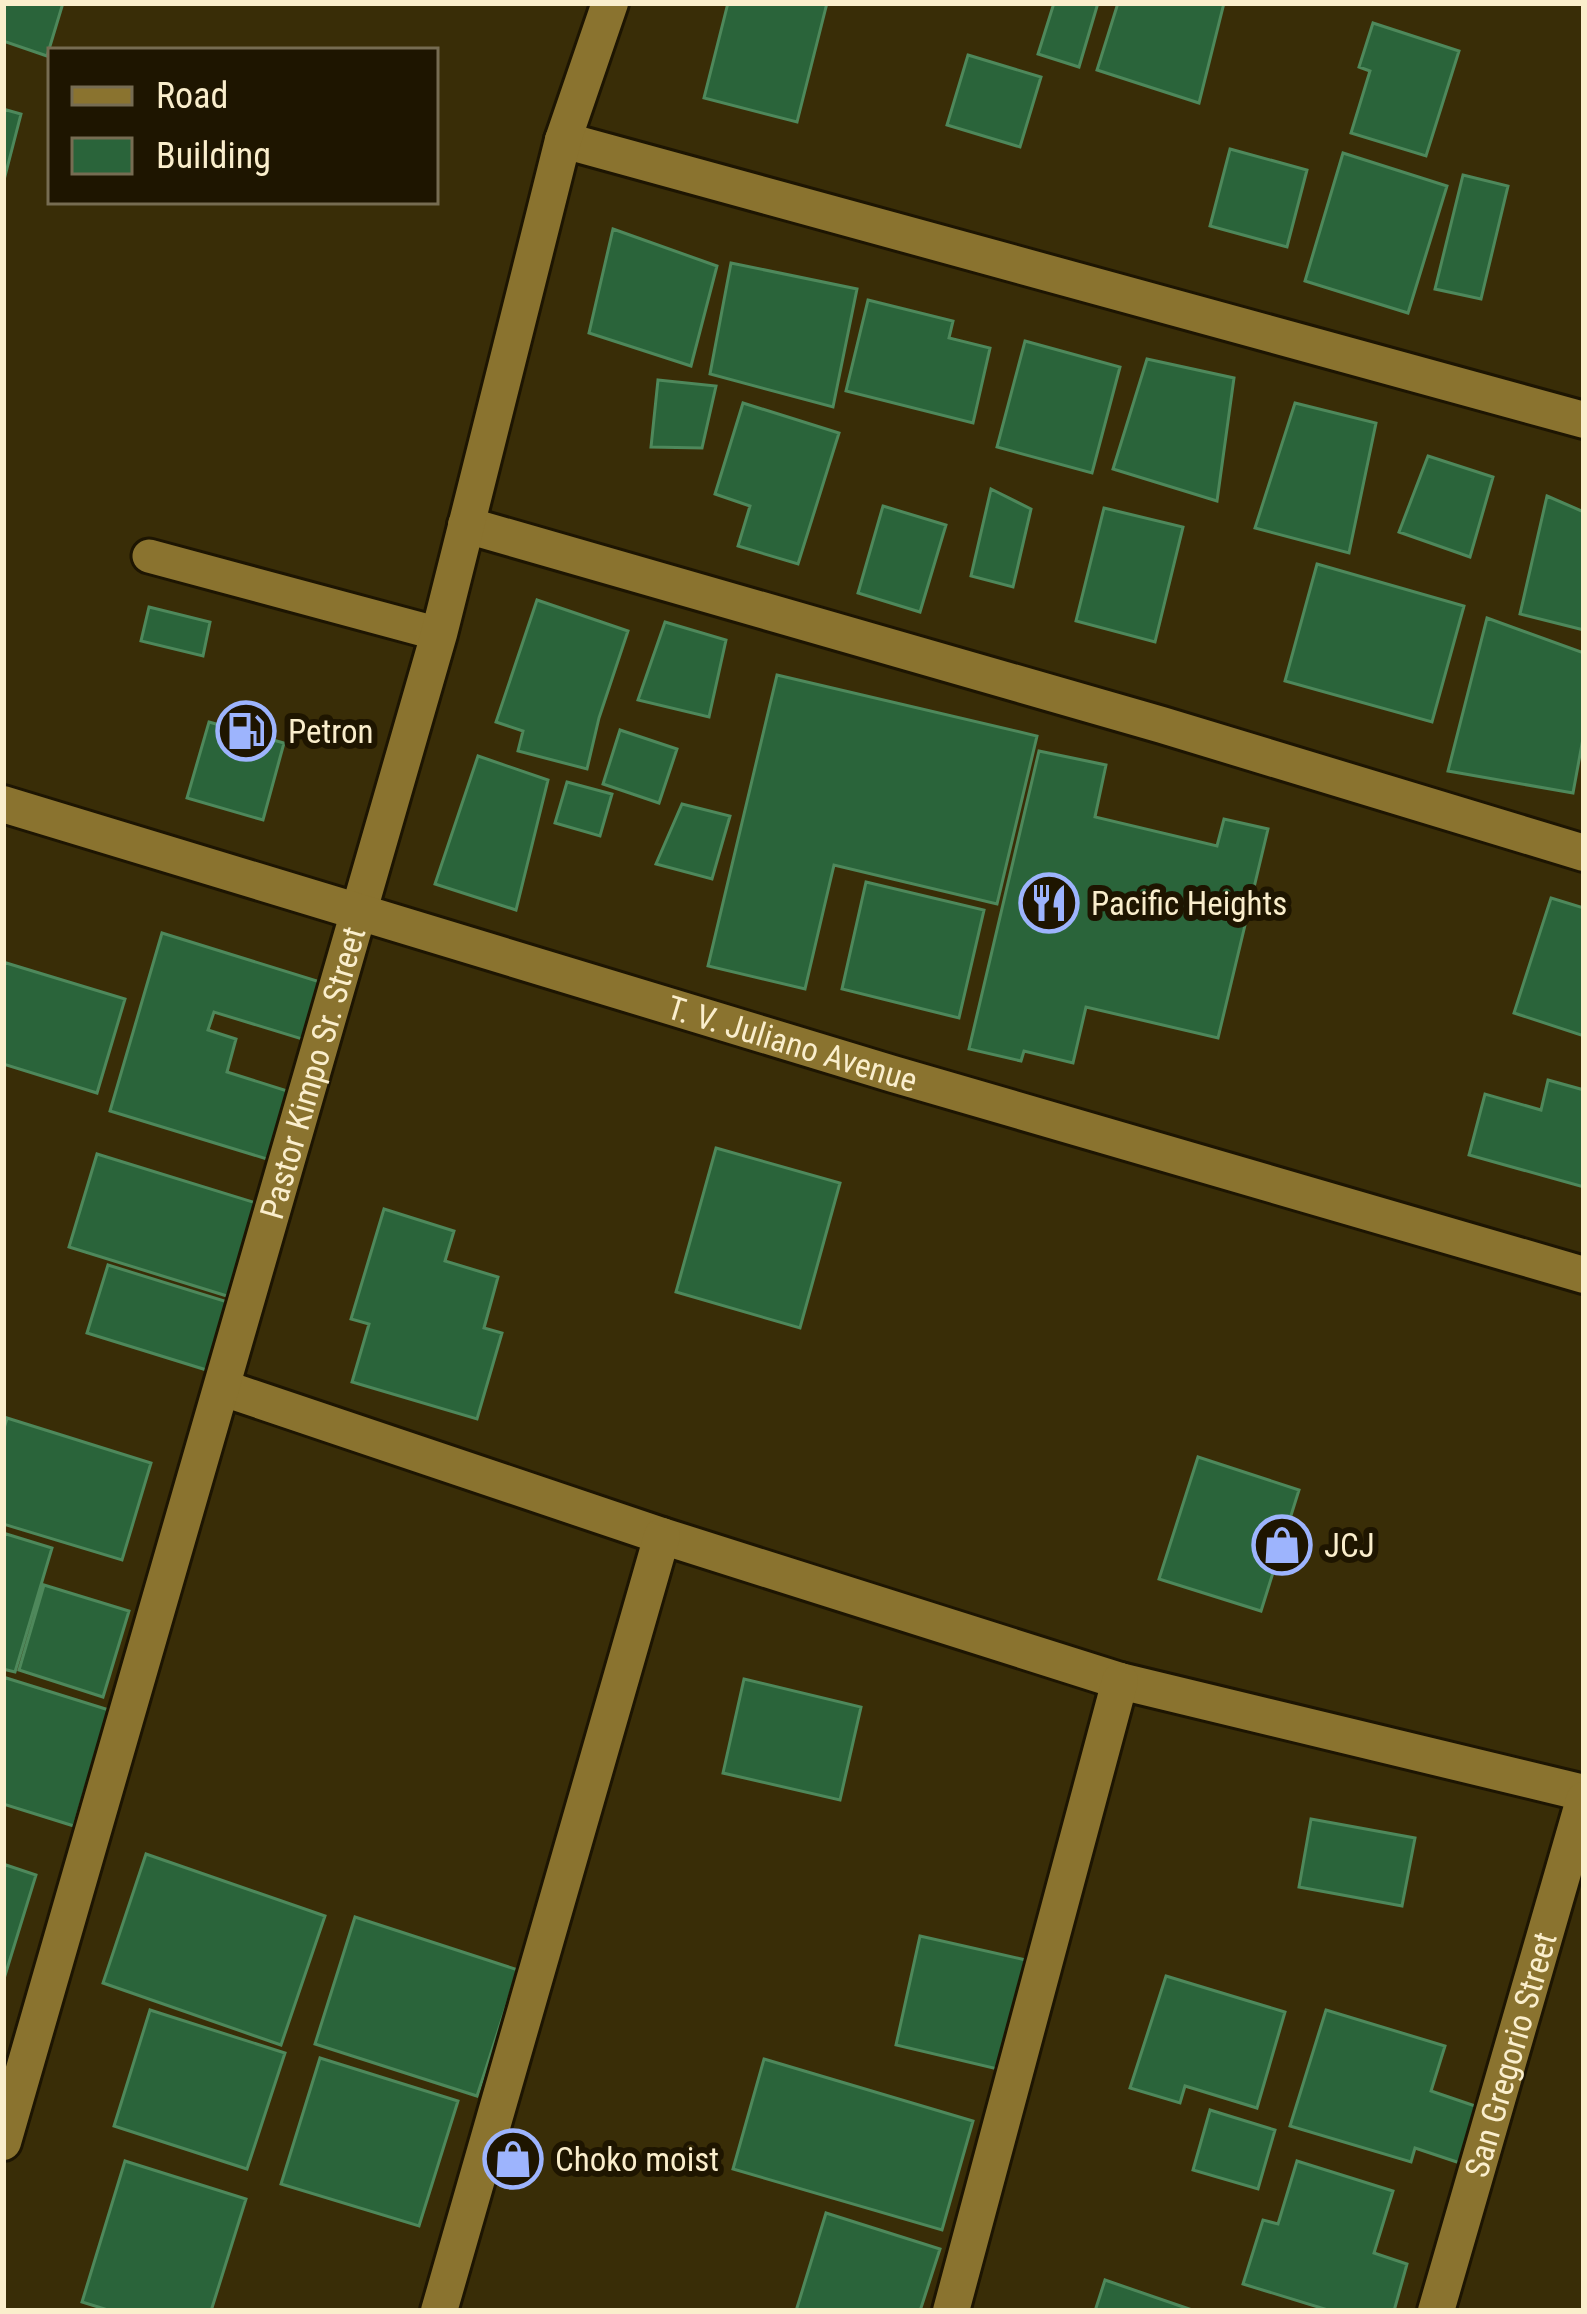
<svg xmlns="http://www.w3.org/2000/svg" width="1587" height="2314" font-family="'Roboto Condensed',sans-serif">
  <style>
    .building { fill: #2a643a; stroke: #4e885b; stroke-width: 3 }
    .lines { fill: none; stroke-linecap: round; stroke-linejoin: round }
    .service-casing { stroke: #1d1502; stroke-width: 39 }
    .minor-casing { stroke: #1d1502; stroke-width: 42 }
    .secondary-casing { stroke: #1d1502; stroke-width: 42 }
    .service { stroke: #8a732f; stroke-width: 33 }
    .minor { stroke: #8a732f; stroke-width: 36 }
    .secondary { stroke: #8a732f; stroke-width: 36 }
    .labels { text-anchor: middle; stroke-width: 12; stroke-linejoin: round; paint-order: stroke }
    .poi-label { font-size: 33px; fill: #faeecc; stroke: #1e1500; text-anchor: start }
    .street-label { font-size: 33px; fill: #faeecc; stroke: #1e1500 }
  </style>
  <rect width="100%" height="100%" fill="#392d07"/>
  <path class="building" d="M3,3H63L47,56L3,41Z
    M728,3H827L797,122L704,98Z
    M1054,3H1098L1079,67L1038,54Z
    M1118,3H1224L1199,103L1097,70Z
    M1373,23L1459,51L1426,156L1351,133L1370,71L1359,67Z
    M968,55L1041,77L1020,147L947,125Z
    M3,109L21,114L3,184Z
    M1230,149L1307,170L1287,247L1210,226Z
    M1343,153L1447,186L1408,313L1305,281Z
    M1463,175L1508,186L1481,299L1435,289Z
    M613,229L717,266L691,366L589,333Z
    M731,263L857,289L833,407L710,374Z
    M868,300L953,321L949,338L990,348L973,423L846,391Z
    M1025,341L1120,367L1092,473L997,447Z
    M1147,359L1234,378L1217,501L1113,469Z
    M658,380L716,386L702,448L651,447Z
    M743,403L839,433L798,564L738,546L750,506L715,494Z
    M1295,403L1376,423L1349,553L1255,528Z
    M1428,456L1493,477L1470,557L1399,532Z
    M991,489L1031,509L1013,587L971,576Z
    M1547,496L1584,512V630L1520,614Z
    M883,506L946,525L920,612L858,593Z
    M1104,508L1183,527L1155,642L1076,621Z
    M1317,564L1464,606L1432,722L1285,681Z
    M537,600L628,631L599,718L587,769L518,751L523,731L496,722Z
    M149,607L210,622L203,656L141,641Z
    M1487,618L1584,653V733L1573,793L1448,771Z
    M665,622L726,640L709,717L638,700Z
    M777,675L1037,736L997,904L834,865L805,989L708,966Z
    M209,722L284,743L263,820L187,798Z
    M620,730L677,749L659,803L603,784Z
    M1039,751L1106,765L1095,817L1217,846L1224,819L1268,829L1218,1038L1086,1007L1073,1063L1024,1051L1021,1061L969,1049Z
    M478,756L548,780L516,910L435,884Z
    M567,782L612,794L600,836L555,823Z
    M682,804L730,816L712,879L656,864Z
    M866,882L984,910L959,1018L842,989Z
    M1551,898L1584,908V1036L1514,1013Z
    M162,933L333,986L315,1043L214,1012L208,1030L236,1039L227,1072L300,1095L280,1163L110,1111Z
    M3,962L125,999L97,1093L3,1064Z
    M1548,1080L1584,1090V1187L1469,1155L1485,1094L1541,1110Z
    M716,1148L840,1183L800,1328L676,1292Z
    M97,1154L269,1207L240,1300L69,1247Z
    M384,1209L454,1231L445,1261L498,1277L484,1328L502,1333L477,1419L352,1382L369,1324L351,1319Z
    M108,1265L234,1304L213,1372L87,1333Z
    M7,1418L151,1463L122,1560L3,1524V1432Z
    M1198,1457L1299,1490L1261,1611L1159,1579Z
    M3,1533L52,1548L15,1672L3,1669Z
    M44,1585L129,1611L103,1697L19,1670Z
    M3,1677L109,1710L74,1826L3,1804Z
    M744,1679L861,1707L840,1800L723,1773Z
    M1311,1819L1415,1838L1402,1906L1299,1887Z
    M146,1854L325,1916L281,2045L103,1983Z
    M3,1864L36,1875L3,1982Z
    M355,1917L518,1970L477,2096L315,2044Z
    M920,1936L1030,1961L1006,2071L896,2045Z
    M1166,1976L1285,2012L1257,2108L1185,2086L1180,2103L1130,2088Z
    M150,2010L285,2053L247,2169L114,2126Z
    M1326,2010L1445,2046L1431,2091L1484,2109L1466,2165L1415,2148L1411,2162L1290,2126Z
    M320,2058L458,2101L419,2226L281,2184Z
    M764,2059L973,2121L942,2230L733,2169Z
    M1210,2110L1275,2130L1258,2189L1193,2170Z
    M125,2161L246,2199L211,2311H111L82,2302Z
    M1297,2161L1393,2191L1374,2253L1407,2264L1394,2311H1331L1243,2284L1263,2220L1278,2224Z
    M826,2213L940,2249L920,2311H796Z
    M1105,2280L1195,2311H1095Z"/>
  <g class="lines">
    <defs>
      <path id="service" d="M149,556L439,634"/>
      <g id="minor">
        <path d="M563,140L1584,420"/>
        <path d="M466,525L1162,725L1584,853"/>
        <path d="M223,1388L662,1536L1120,1681L1584,1793"/>
        <path id="s1" d="M3,2142L439,634L563,140L610,3"/>
        <path d="M439,2311L662,1536"/>
        <path d="M951,2311L1120,1681"/>
        <path id="s2" d="M1436,2311L1584,1800"/>
      </g>
      <g id="secondary">
        <path id="s3" d="M3,804L893,1074L1584,1275"/>
      </g>
    </defs>
    <use href="#service" class="service-casing"/>
    <use href="#minor" class="minor-casing"/>
    <use href="#secondary" class="secondary-casing"/>
    <use href="#service" class="service"/>
    <use href="#minor" class="minor"/>
    <use href="#secondary" class="secondary"/>
  </g>
  <defs>
    <symbol id="fuel-ring" viewBox="-11 -11 22 22"><circle r="9.5" fill="#1e1500" stroke="#9db4fd" stroke-width="1.5"/><path d="M-5.5-6h7V0h2V4h1.3V-2.5L3-4.5l.8-.8L6-3V5H2.5V1h-1V6h-7ZM-4.2-4.7v3.2H.2V-4.7Z" fill="#9db4fd"/></symbol>
    <symbol id="restaurant-ring" viewBox="-11 -11 22 22"><circle r="9.5" fill="#1e1500" stroke="#9db4fd" stroke-width="1.5"/><path d="M-5-6h1v4h1v-4h1v4h1v-4h1v5L-1.5 .5V6h-2V.5L-5-1ZM5-6V6H3V1.5H1.5Q1.5-4 5-6Z" fill="#9db4fd"/></symbol>
    <symbol id="shop-ring" viewBox="-11 -11 22 22"><circle r="9.5" fill="#1e1500" stroke="#9db4fd" stroke-width="1.5"/><path d="M-5-2.5h2.3a2.7 3.5 0 0 1 5.4 0H5L5.5 6h-11ZM-1.5-2.5h3a1.5 2.3 0 0 0-3 0Z" fill="#9db4fd"/></symbol>
  </defs>
  <g fill-rule="evenodd">
    <use href="#fuel-ring" x="213" y="698" width="66" height="66"/>
    <use href="#restaurant-ring" x="1016" y="870" width="66" height="66"/>
    <use href="#shop-ring" x="1249" y="1512" width="66" height="66"/>
    <use href="#shop-ring" x="480" y="2126" width="66" height="66"/>
  </g>
  <g class="labels">
    <g class="poi-label">
      <text x="288" y="743">Petron</text>
      <text x="1091" y="915">Pacific Heights</text>
      <text x="1324" y="1557">JCJ</text>
      <text x="555" y="2171">Choko moist</text>
    </g>
    <g class="street-label">
      <text dy="12" stroke="none"><textPath href="#s3" startOffset="825">T. V. Juliano Avenue</textPath></text>
      <text dy="12" stroke="none"><textPath href="#s1" startOffset="1113">Pastor Kimpo Sr. Street</textPath></text>
      <text dy="12" stroke="none"><textPath href="#s2" startOffset="267">San Gregorio Street</textPath></text>
    </g>
  </g>
  <rect width="1587" height="2314" fill="none" stroke="#faeecc" stroke-width="12"/>
  <rect x="48" y="48" width="390" height="156" fill="#1e1500" stroke="#766c52" stroke-width="3"/>
  <rect x="72" y="87" width="60" height="18" fill="#8a732f" stroke="#766c52" stroke-width="3"/>
  <text x="156" y="108" font-size="36" fill="#faeecc">Road</text>
  <rect x="72" y="138" width="60" height="36" fill="#2a643a" stroke="#766c52" stroke-width="3"/>
  <text x="156" y="168" font-size="36" fill="#faeecc">Building</text>
</svg>
